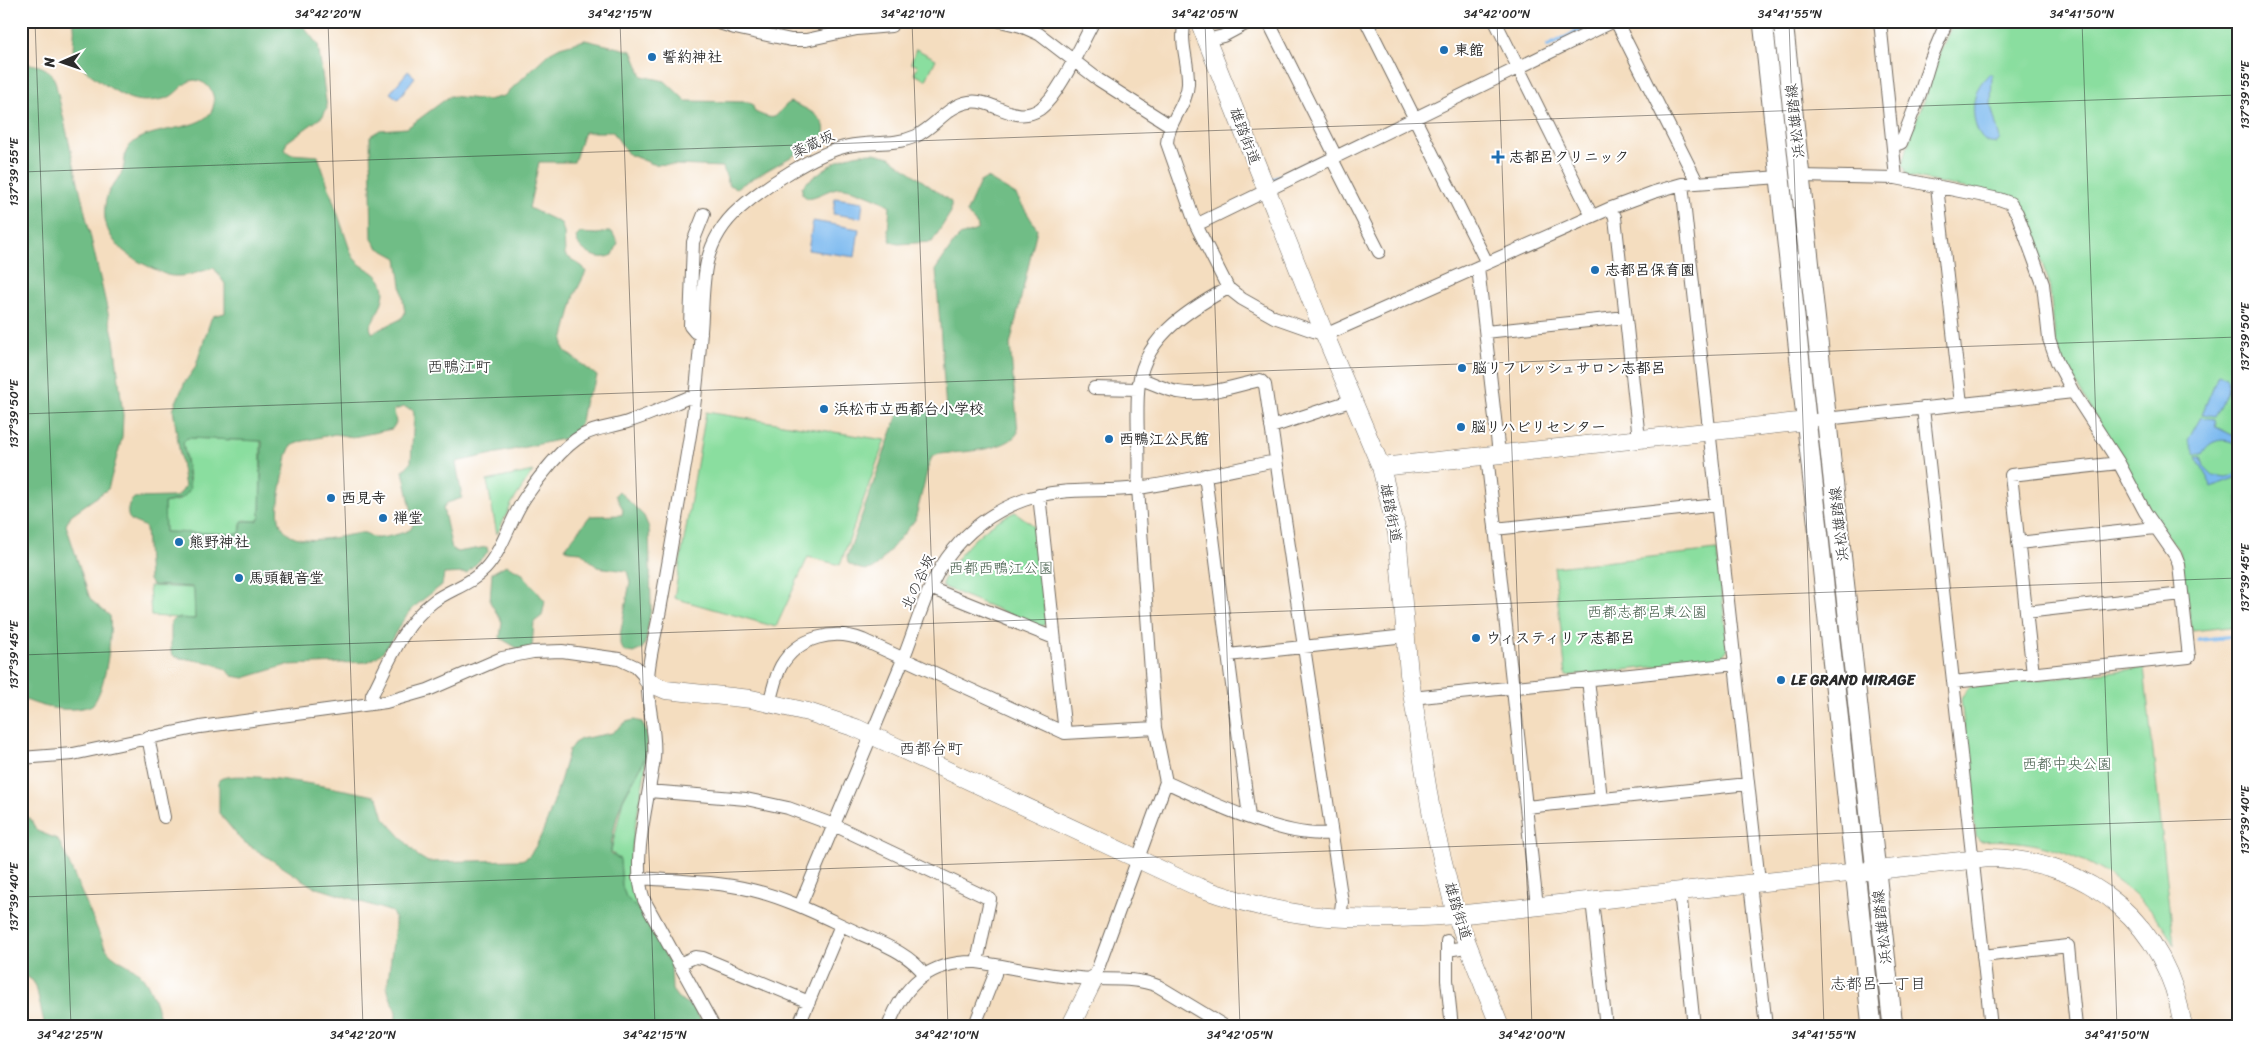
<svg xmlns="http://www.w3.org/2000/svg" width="2259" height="1048" font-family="Sriracha,'Klee One',sans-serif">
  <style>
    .green { fill: #8ade9f; stroke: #5a8465 }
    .forest { fill: #6fbd86; stroke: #4d7458; fill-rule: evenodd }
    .water { fill: #7cb9ef; stroke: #54728d }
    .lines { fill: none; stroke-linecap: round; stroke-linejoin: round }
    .stream { stroke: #7cb9ef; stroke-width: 4 }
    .street-casing { stroke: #71695f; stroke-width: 14 }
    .secondary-casing { stroke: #71695f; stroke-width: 19 }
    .primary-casing { stroke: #71695f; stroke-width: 21 }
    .street { stroke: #fff; stroke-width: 12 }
    .secondary { stroke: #fff; stroke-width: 18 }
    .primary { stroke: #fff; stroke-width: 19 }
    .ticks { fill: none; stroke: #2b2b2b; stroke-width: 1; stroke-opacity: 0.45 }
    .poi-dot { fill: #1f6fb2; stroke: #fff; stroke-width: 2 }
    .labels { text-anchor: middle; stroke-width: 4; stroke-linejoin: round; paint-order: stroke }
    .poi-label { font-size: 15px; font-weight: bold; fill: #2b2b2b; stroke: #fff; text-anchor: start }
    .street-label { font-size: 15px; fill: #2b2b2b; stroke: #fff }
    .park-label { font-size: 15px; fill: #48614e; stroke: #fff }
    .neighbourhood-label { font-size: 16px; fill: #2b2b2b; stroke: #fff }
    .neatline { fill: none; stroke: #2b2b2b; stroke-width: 2 }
    .ticks-label { font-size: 12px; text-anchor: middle; fill: #2b2b2b }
  </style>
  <rect width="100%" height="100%" fill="#fff"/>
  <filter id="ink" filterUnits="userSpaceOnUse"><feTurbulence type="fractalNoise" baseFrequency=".02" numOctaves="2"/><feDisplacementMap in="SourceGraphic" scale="10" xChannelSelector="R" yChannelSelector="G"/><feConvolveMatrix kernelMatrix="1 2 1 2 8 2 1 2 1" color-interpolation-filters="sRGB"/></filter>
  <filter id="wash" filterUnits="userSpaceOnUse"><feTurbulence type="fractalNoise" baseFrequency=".0096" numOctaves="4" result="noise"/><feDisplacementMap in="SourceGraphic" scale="20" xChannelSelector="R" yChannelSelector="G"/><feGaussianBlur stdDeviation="1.12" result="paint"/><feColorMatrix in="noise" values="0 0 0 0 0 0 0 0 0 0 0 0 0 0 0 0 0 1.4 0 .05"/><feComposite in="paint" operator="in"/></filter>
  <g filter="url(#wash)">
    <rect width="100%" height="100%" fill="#f4ddbf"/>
    <path class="green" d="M1954,21H2238V626L2192,631L2180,552L2159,524L2062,360L2055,338L2049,282L2018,199L1907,176L1903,164L1911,134L1926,96L1935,63Z
      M916,49L936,59L926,80L914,74L918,66L911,63Z
      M706,412L885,440L840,565L808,557L776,627L674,598Z
      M186,438L261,441L260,517L257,521L244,520L241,523L240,534L165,532L164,503L180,500L190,482L183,442Z
      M533,471L512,503L497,534L487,481Z
      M1015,512L1033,525L1036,531L1046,623L1041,627L943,587L942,583C957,553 984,525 1015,512Z
      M1717,550L1728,649L1719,660L1566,676L1554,567Z
      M149,586L194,588L195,619L151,616Z
      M2144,668L2174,945C2138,877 2056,835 1980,841L1976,836L1961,699L1969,687Z
      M647,748C646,799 616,867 641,912L626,897L622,886L620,862L611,851L623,800L644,761Z"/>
    <path class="forest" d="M73,21H299L318,45L327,108L323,116L287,142L285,147L286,151L290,154L318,156L351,253C355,262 362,266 371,271C395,286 380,308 370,327L372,333L401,319L405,313L397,258L377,247L372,239L370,136L380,130L407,128L450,96L488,100L504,96L549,53L560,47L585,40L632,51L642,76L665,81L686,101L747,102L752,104L755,112C781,124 773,114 790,102C807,108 837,122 819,141L736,188L729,185L723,167L653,164L628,154L613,132H584L574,162H539L529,208L561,223L564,232L565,255L583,267L586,272L575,294L563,340V347L566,352L597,376L595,383L585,399L581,421L576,432L567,438L456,462L462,498L447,503L443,508L452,549L457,552L487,547L488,552L467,573L444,574L442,585C431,594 419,601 409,613C393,630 390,655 366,662L287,665L244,678L233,676L225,669L212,663L175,657L171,653V621L176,618L195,619L194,590L192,587L152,585L149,580L146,528C138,521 126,524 128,509C129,504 130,502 134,498L173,497L178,496L185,487L173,409L185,382L195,368L211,319L213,316L225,313V284L214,268C200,271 189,277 174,276C166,276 159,271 152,268C124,256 98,235 106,200C108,190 116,182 121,174C125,167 124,159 126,152C139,121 211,137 214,103C214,98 213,93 210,89C206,83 201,81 194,80C181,82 177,97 163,99C153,101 141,102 132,99C120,96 81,70 75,59C70,48 77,33 73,21ZM404,407L413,410L414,415L411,462L403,471L414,522L411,529C406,533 381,539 375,538C369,536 367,532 361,533C339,536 286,552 279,519C276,505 285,470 287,455L291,446L299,442L335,434L353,437L392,429L396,423L394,410ZM187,438L262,441L260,517L257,521H242L240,534L165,532L164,503C176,499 183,501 190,489L183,442Z
      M21,63C37,65 48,65 55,81L114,339L123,415L122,438L108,489L71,515L66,525L89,596L92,601L110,616C112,635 106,693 91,706C66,713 44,708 21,698V413L26,397L21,368Z
      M874,153L890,157L951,202V212L932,242L898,244L891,242L888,231L890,206C883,200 846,185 837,188C827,190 818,197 807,198L802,194V187L807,182C833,163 841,154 874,153Z
      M987,178L1016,195L1037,229L1010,345L1018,432C1009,451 959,452 939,454L932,457L929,464L915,520L877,566C868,573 857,569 848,563L847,557L898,414L906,409L942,412L946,410L936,269L955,241L960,236L977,230L978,226L967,213L968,209L980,182Z
      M607,232H612L618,243L613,255C600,261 585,255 577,242L576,237L580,233L597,234Z
      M619,491L644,516L649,528L651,607L646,641L642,649L633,653L624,651L620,644V636L630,582L627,571L597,567L581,552L569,551L565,548L590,516L622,515L623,509L615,495Z
      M506,565L521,572L545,601L542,616L534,622L532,647L519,649L500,638L502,622L490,602L492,573Z
      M634,720L642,722C657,750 636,773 624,797C618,809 610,841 611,854L620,859L622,886L626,897L641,912L671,965L672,990L678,998L694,1008L705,1027H387L396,1018V1012L387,989L395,926V919L392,912L312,886L241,840L219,813V780C233,767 351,791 375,796L378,798L384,818L418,856L428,862L519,860C521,860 524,859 526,858C543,848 563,771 569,750L574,743L581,739L612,733L626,722Z
      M21,817L30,818L37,831L57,839L61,845L105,947C113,960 128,963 139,973C152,985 157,1010 163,1027H45L36,986L32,980L21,973Z"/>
    <path class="water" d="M408,71L415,77L398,99L390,93Z
      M1989,74L1992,75L1991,106L2000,139L1997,143C1975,147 1971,112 1975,97C1977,88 1982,81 1989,74Z
      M835,198L863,202L861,218L833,214Z
      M813,221L859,229L855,257L808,250Z
      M2218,375L2226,377C2233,389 2221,405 2215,416L2202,414Z
      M2201,417L2215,419L2216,427L2238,438V445C2224,436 2209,440 2202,454H2194L2188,440Z
      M2196,457H2201L2204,467L2212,475L2227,477L2238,473V477L2212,487Z"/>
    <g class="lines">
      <path class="stream" d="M1548,46L1599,21
        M1274,179L1330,152
        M2199,640L2238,636
        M2234,1027L2238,960"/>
    </g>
  </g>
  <g filter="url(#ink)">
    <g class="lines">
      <defs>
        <path id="street" d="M713,21L735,28L791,40H806L857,29L891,26L892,21
          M1000,21L1021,26L1039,34L1099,80L1171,126
          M1185,21C1179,43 1189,62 1188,84C1187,105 1168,121 1167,143L1196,225L1228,288L1242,299L1274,317L1325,335L1611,208L1654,192L1682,184L1780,177
          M1268,21L1336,157
          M1366,21L1487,263
          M1495,21L1592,216
          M1616,21L1697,182
          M1880,21L1896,178
          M1207,40L1223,36L1251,21
          M1893,146L1901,143L1920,94L1930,61L1947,21
          M1332,159L1379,252
          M1800,176L1896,178L1999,199L2010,203L2017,213L2043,284L2049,339L2057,362L2073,392L2119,463L2145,512L2175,555L2179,565L2189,657L1953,682
          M1682,184L1759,882
          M1937,186L1961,404
          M1611,208L1615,217L1639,439
          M1196,225L1614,21
          M1478,267L1499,454
          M1486,332L1626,317
          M701,333L695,332L690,326L693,242L704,214
          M1141,379C1153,383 1165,390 1178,392C1204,397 1234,386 1260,380L1265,385L1342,902L1340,919
          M1094,388L1138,389
          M1923,408L1991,1027
          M1807,421L2073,392
          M1271,427L1353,400
          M1487,455L1537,906
          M1205,475L1249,817
          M1039,495L1065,733
          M1495,529L1717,505
          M2018,543L2155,528
          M930,588L1054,638
          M2026,612L2182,594
          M1228,655L1406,636
          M2033,674L2011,475L2119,463
          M1588,679L1601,799
          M1412,698L1735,664
          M769,703C773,691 775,677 781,666C798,637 834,628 863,640L1065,733L1155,728
          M371,704L372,695C389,662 403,624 434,601C451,589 471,584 485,569C504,548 510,519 526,496C539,477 563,446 583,435C597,427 615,427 630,421C649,415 668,406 687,398L695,399
          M148,737L164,817
          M21,758L73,754L200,727L386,702L428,690L502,658L533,652L562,651L619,659L636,667L647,679
          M1166,782C1207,801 1287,840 1331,833
          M649,791L746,799L788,808L834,825L990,899L977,962
          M1526,807L1748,784
          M638,878C676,881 715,881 752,890C790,899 825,918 861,934C883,944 910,954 925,975
          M1750,883L1766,1027
          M1680,891L1694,1027
          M1592,900L1606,1027
          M800,906C834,824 868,743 902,662C916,628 925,589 947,558C966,532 993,511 1024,500C1062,486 1100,493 1139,488C1185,481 1231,470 1276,461
          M1447,941V980L1452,1027
          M1447,950L1460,948
          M1983,956L2068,946L2076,1027
          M679,964L695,957L703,958L809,1002
          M1094,979L1166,782L1155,728L1138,488C1140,456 1136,424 1138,393C1140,340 1186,311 1228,288
          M714,1027L644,900C630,861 649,800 654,758C657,731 646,705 648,678C649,657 656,632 660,610C671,548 682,485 692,423C696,393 699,362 701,331C703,308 702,285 707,262C712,242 723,223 739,209C764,187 815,153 848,146C871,141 894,146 916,136C935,127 948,105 969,102C994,98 1014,126 1040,109C1060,94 1081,44 1094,21
          M798,1027L841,925
          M888,1027C904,984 929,961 977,962C1010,967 1045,975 1079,978C1106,981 1132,976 1158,986L1226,1027
          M974,1027L995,974L996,965"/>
        <path id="secondary" d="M1199,21L1325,335L1381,467L1397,533L1409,674L1432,817L1456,915L1500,1027
          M1381,467L1807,421
          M647,679L652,684L666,690L751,699L808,712L856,728L1198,887C1291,922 1359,922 1456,915L1989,858C2091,860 2168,925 2183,1027
          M1070,1027L1094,979"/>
        <path id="primary" d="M1763,21L1872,1027
          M1783,21L1893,1027"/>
      </defs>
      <use href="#street" class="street-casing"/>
      <use href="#secondary" class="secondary-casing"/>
      <use href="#primary" class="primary-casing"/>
      <use href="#street" class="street"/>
      <use href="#secondary" class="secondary"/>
      <use href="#primary" class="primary"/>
    </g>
  </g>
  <path class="ticks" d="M35,21L71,1027M328,21L363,1027M620,21L655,1027M912,21L948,1027M1205,21L1240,1027M1497,21L1532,1027M1789,21L1824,1027M2082,21L2117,1027M21,172L2238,95M21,414L2238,337M21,655L2238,578M21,897L2238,819"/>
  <g class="poi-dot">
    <circle cx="1444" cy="50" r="5"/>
    <circle cx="652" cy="57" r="5"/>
    <path d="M1495.5 149.5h5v5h5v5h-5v5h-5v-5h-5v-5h5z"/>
    <circle cx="1595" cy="270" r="5"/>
    <circle cx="1462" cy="368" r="5"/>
    <circle cx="824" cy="409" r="5"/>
    <circle cx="1461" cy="427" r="5"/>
    <circle cx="1109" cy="439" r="5"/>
    <circle cx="331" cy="498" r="5"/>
    <circle cx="383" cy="518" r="5"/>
    <circle cx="179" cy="542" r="5"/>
    <circle cx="239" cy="578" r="5"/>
    <circle cx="1476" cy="638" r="5"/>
    <circle cx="1781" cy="680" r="5"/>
  </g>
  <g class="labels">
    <g class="poi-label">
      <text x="1454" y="55">東館</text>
      <text x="662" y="62">誓約神社</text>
      <text x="1509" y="162">志都呂クリニック</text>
      <text x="1605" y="275">志都呂保育園</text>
      <text x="1472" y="373">脳リフレッシュサロン志都呂</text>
      <text x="834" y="414">浜松市立西都台小学校</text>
      <text x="1471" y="432">脳リハビリセンター</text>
      <text x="1119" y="444">西鴨江公民館</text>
      <text x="341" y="503">西見寺</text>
      <text x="393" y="523">禅堂</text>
      <text x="189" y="547">熊野神社</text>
      <text x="249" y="583">馬頭観音堂</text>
      <text x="1486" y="643">ウィスティリア志都呂</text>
      <text x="1791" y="685">LE GRAND MIRAGE</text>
    </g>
    <g class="street-label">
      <text transform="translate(1795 121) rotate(-96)" y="5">浜松雄踏線</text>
      <text transform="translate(1245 136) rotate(69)" y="5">雄踏街道</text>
      <text transform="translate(813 144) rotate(-25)" y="5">薬蔵坂</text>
      <text transform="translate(1391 513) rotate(79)" y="5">雄踏街道</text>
      <text transform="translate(1839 524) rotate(-96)" y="5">浜松雄踏線</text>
      <text transform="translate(918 582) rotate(-65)" y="5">北の谷坂</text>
      <text transform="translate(1458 911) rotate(73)" y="5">雄踏街道</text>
      <text transform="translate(1882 927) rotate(-96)" y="5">浜松雄踏線</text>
    </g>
    <g class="park-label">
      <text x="1001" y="573">西都西鴨江公園</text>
      <text x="1647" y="617">西都志都呂東公園</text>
      <text x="2067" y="769">西都中央公園</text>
    </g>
    <g class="neighbourhood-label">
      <text x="459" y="372">西鴨江町</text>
      <text x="931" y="754">西都台町</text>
      <text x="1878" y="989">志都呂一丁目</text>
    </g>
  </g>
  <rect width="2259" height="1048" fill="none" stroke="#fff" stroke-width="55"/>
  <g transform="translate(62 62) rotate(268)" stroke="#ffffff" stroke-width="4" paint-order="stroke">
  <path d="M0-4L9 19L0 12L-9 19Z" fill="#2b2b2b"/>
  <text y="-8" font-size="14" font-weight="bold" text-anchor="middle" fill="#2b2b2b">N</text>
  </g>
  <rect x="28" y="28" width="2204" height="992" class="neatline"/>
  <g class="ticks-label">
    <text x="328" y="18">34°42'20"N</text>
    <text x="620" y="18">34°42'15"N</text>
    <text x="913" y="18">34°42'10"N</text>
    <text x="1205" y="18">34°42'05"N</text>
    <text x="1497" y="18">34°42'00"N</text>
    <text x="1790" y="18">34°41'55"N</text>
    <text x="2082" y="18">34°41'50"N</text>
    <text transform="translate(2245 95) rotate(-90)" y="4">137°39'55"E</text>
    <text transform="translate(14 172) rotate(-90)" y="4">137°39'55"E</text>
    <text transform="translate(2245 337) rotate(-90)" y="4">137°39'50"E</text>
    <text transform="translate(14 414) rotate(-90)" y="4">137°39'50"E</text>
    <text transform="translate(2245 578) rotate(-90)" y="4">137°39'45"E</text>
    <text transform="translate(14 655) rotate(-90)" y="4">137°39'45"E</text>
    <text transform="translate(2245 820) rotate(-90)" y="4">137°39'40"E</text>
    <text transform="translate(14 897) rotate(-90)" y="4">137°39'40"E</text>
    <text x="70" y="1039">34°42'25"N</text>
    <text x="363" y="1039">34°42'20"N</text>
    <text x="655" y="1039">34°42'15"N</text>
    <text x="947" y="1039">34°42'10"N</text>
    <text x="1240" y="1039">34°42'05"N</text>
    <text x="1532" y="1039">34°42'00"N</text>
    <text x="1824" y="1039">34°41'55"N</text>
    <text x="2117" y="1039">34°41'50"N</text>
  </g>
</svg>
